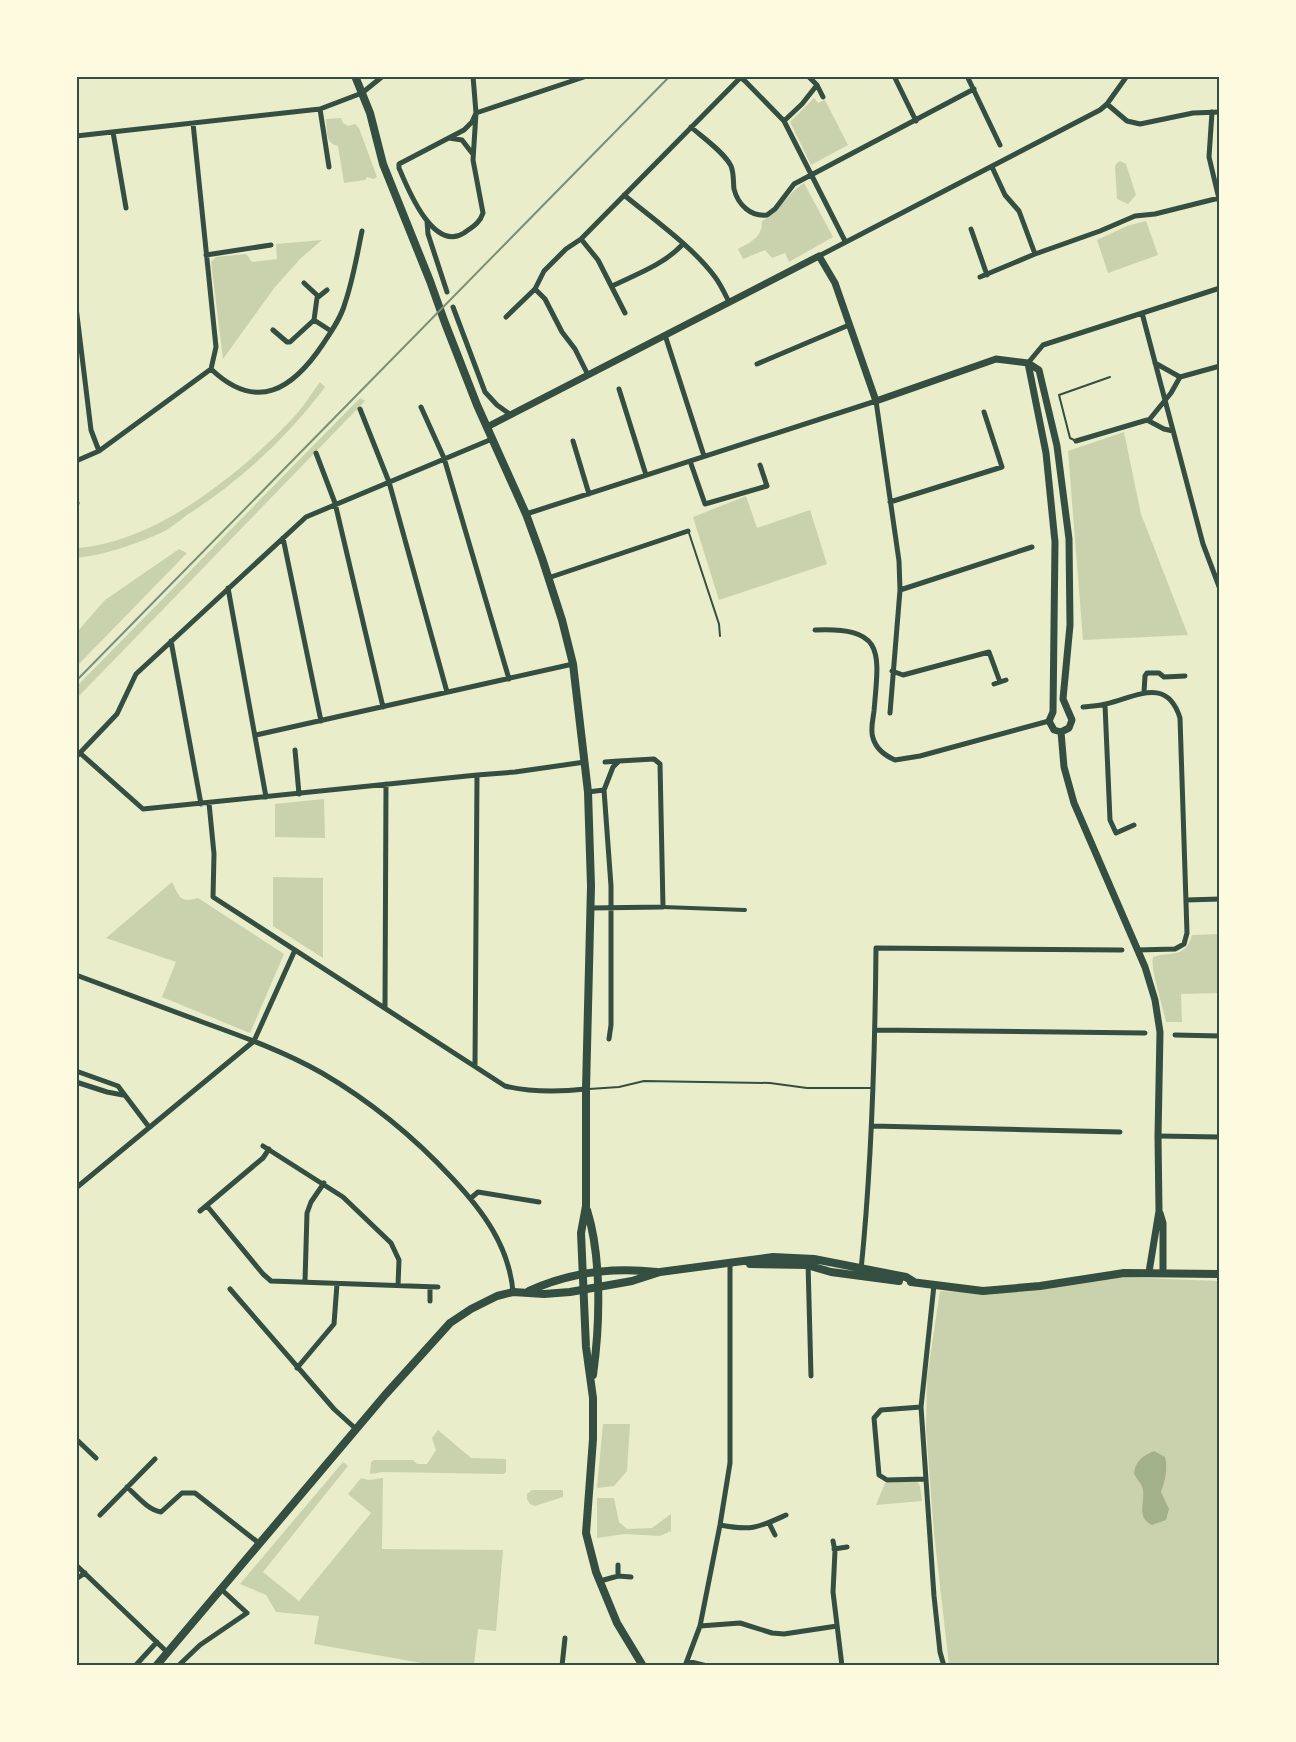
<svg xmlns="http://www.w3.org/2000/svg" width="1296" height="1742" font-family="Karla,sans-serif">
  <style>
    .green { fill: #cad2ad }
    .water { fill: #a3b18a }
    .lines { fill: none; stroke-linecap: round; stroke-linejoin: round }
    .service { stroke: #344e41; stroke-width: 2 }
    .pedestrian { stroke: #344e41; stroke-width: 4 }
    .minor { stroke: #344e41; stroke-width: 5 }
    .tertiary { stroke: #344e41; stroke-width: 7 }
    .secondary { stroke: #344e41; stroke-width: 8 }
    .primary { stroke: #344e41; stroke-width: 8 }
    .rail { stroke: #7c8e77; stroke-width: 2 }
    .neatline { fill: none; stroke: #344e41; stroke-width: 2 }
  </style>
  <rect width="100%" height="100%" fill="#e9edc9"/>
  <path class="green" d="M814,98L818,103L825,100L848,145L811,165L790,122Z
    M341,118L343,123L348,126L355,124L359,128L377,177L374,179L367,177L365,180L344,183L338,146C325,143 327,131 326,119Z
    M1120,161L1126,164L1136,195L1128,204L1117,199L1115,167L1116,164Z
    M804,183L833,237L789,262L785,253L772,258L765,250L743,259L738,249C752,241 762,238 762,221C780,212 787,193 804,183Z
    M1146,221L1158,255L1108,273L1097,240L1127,226Z
    M322,240L301,258L275,287L223,359L211,262L216,257L246,254L252,262L277,259L276,244Z
    M320,382L325,387C288,437 240,481 187,515C178,522 167,531 156,535C131,546 103,555 77,558V548C155,543 240,474 292,419C303,408 311,394 320,382Z
    M360,398L365,401L77,698V686Z
    M1124,432L1141,514L1188,635L1083,640L1068,451Z
    M746,496L757,528L810,510L827,564L719,600L693,517Z
    M179,549L187,553L77,666V632L105,600Z
    M324,799L325,838L275,837V804Z
    M273,877L323,878V958L273,926Z
    M172,882C180,898 180,903 198,898L284,954L250,1033L162,997L176,962L106,938Z
    M1219,934V993L1181,994L1182,1022H1166C1163,1006 1150,969 1153,957C1172,951 1185,959 1192,935Z
    M1118,1277L1219,1281V1665H949L934,1533L926,1430L927,1377L940,1291L982,1293Z
    M603,1424H630L627,1471L614,1486L597,1488Z
    M438,1430L471,1458L506,1459V1472L504,1474L383,1472L370,1474L371,1462L374,1460H413L417,1464H427L436,1450L432,1438Z
    M343,1462L348,1466L263,1572L299,1601L371,1513L348,1494L361,1478L369,1480L383,1478L382,1549L503,1550L496,1631L478,1629L474,1665H433L314,1644L319,1616L276,1612L266,1595L240,1584Z
    M917,1481L920,1486L922,1501L876,1505L885,1483Z
    M532,1490H563V1497L535,1506L530,1504L527,1499V1494Z
    M597,1498H614L619,1522L627,1529L652,1528L671,1514V1531L660,1536L624,1534L597,1538Z"/>
  <path class="water" d="M1154,1451L1165,1457C1168,1469 1165,1481 1161,1492L1169,1509L1166,1520L1152,1525C1136,1517 1145,1503 1143,1490C1142,1483 1136,1479 1134,1473C1136,1460 1143,1456 1154,1451Z"/>
  <g class="lines">
    <path class="service" d="M1076,441L1070,438L1059,395L1110,377
      M689,533L719,624L720,636
      M589,1089L619,1087L644,1081L770,1083L807,1088H873"/>
    <path class="pedestrian" d="M663,907L745,910"/>
    <path class="minor" d="M473,76L476,113L473,160L483,213C480,223 472,227 464,233C433,253 407,187 399,168V164L464,130L472,122L476,113
      M739,76L745,81L784,121
      M808,76L817,85L802,104L784,121L845,241
      M894,76L916,121
      M967,76L1000,145
      M817,85L823,97
      M1107,104L1127,121L1140,124L1193,113L1220,112
      M320,109L329,167
      M1212,112L1209,157L1219,199
      M476,113L587,76
      M691,127C702,137 724,152 731,166C734,173 733,181 734,189C738,205 751,217 767,215L775,209L794,184L974,89
      M113,132L126,208
      M76,136L320,109L362,93L383,76
      M449,138L462,140L472,153
      M992,167L1005,195L1019,211L1035,254
      M624,195C653,219 693,247 715,277C721,285 725,294 729,302
      M427,221L428,234L447,292
      M971,229L987,275
      M581,239L598,260L625,313
      M206,255L271,245
      M819,256L1100,110L1107,104L1127,76
      M980,277L1035,254L1100,231L1135,216L1155,214L1219,198
      M304,283L318,296
      M612,286C637,274 663,265 682,245
      M535,289L545,299L562,332L575,349L588,375
      M76,307L91,430L99,451
      M453,307L485,392L497,405L511,415
      M1142,313L1203,544L1220,589
      M506,317L535,289L544,271L566,249L581,239L740,78
      M314,320L317,298L327,290
      M273,330L287,342H290L314,320L331,331
      M665,335L704,456
      M1028,363L1043,345L1220,288
      M1155,363L1180,377
      M757,364L849,325
      M211,369C257,413 293,389 323,344C331,332 341,318 345,303C353,280 357,255 362,231
      M619,389L646,475
      M421,407L444,458L509,679
      M360,409L389,482L447,692
      M1149,420L1171,393L1180,377L1220,366
      M573,441L589,494
      M1076,441L1147,420L1164,429L1173,431
      M316,453L335,503L383,707
      M76,461L99,451L211,369L216,347L193,123
      M690,461L705,504L767,486L760,465
      M890,502L1002,467L984,412
      M76,503H77
      M526,514L876,401L899,561L900,590L890,713
      M283,538L321,721
      M548,578L688,531
      M228,588L266,797
      M900,590L1032,547
      M815,630C886,627 879,652 874,711C873,720 870,730 873,738C876,749 886,756 895,760L920,756L1049,721
      M171,641L201,804
      M892,671L903,675L989,652L1000,682
      M994,684L1006,680
      M1144,692L1145,676L1147,673H1159L1164,677L1185,676
      M1105,705L1110,820L1116,833L1134,825
      M1083,707C1091,706 1099,706 1106,704C1136,697 1167,676 1180,718L1187,933L1184,944L1175,949L1137,950
      M256,735L573,664
      M295,750L299,794
      M80,753L143,809L477,775L515,772L585,762
      M76,757L117,714L136,674L306,517L492,439
      M605,762L619,761
      M604,790L611,886V1025L609,1039
      M588,792L604,790L613,767L619,761L654,759L660,764L663,907L590,908
      M209,803L214,854L213,897L505,1086C530,1092 559,1092 586,1089
      M1186,900L1220,899
      M76,975C119,991 162,1007 205,1023C244,1037 285,1052 322,1073C370,1101 414,1137 452,1178C483,1211 509,1246 513,1292
      M385,1008L386,784
      M875,1030L1145,1033
      M1175,1035L1220,1036
      M475,1066L477,775
      M76,1071L118,1086L149,1127
      M76,1082L107,1092L123,1095
      M873,1126L1120,1132
      M1158,1136L1220,1137
      M263,1146L343,1197L391,1243L399,1260L398,1286
      M76,1188L254,1041L295,950
      M471,1198L478,1192L539,1202
      M207,1206L263,1274L271,1281L438,1287
      M200,1211L263,1158L269,1149
      M808,1263L811,1376
      M861,1270C872,1163 875,1056 876,948L1122,950
      M305,1282L307,1213L311,1202L324,1183
      M934,1285L921,1407L934,1596L940,1652L944,1666
      M230,1289L334,1409L356,1429
      M430,1301V1287
      M297,1368L334,1324L337,1284
      M921,1407L881,1410L874,1418L879,1475L887,1480L925,1479
      M76,1439L96,1458
      M127,1487C137,1496 148,1510 161,1512L182,1493H195L260,1544
      M100,1515L155,1459
      M769,1523L775,1535
      M720,1525C752,1531 757,1528 786,1515
      M833,1541L835,1551L833,1592L842,1666
      M834,1549L847,1547
      M76,1565L167,1652
      M618,1576V1565
      M76,1579L85,1573
      M600,1581L618,1576L631,1577
      M700,1626L740,1623L772,1633L784,1634L837,1626
      M687,1661L707,1666
      M135,1666L157,1642
      M178,1666L200,1645L247,1613L221,1589
      M562,1666L565,1638
      M685,1666L700,1626L720,1525L730,1463V1264"/>
    <path class="tertiary" d="M1028,363L1046,453L1055,542L1053,712L1049,721L1054,730L1061,732
      M487,427L819,256L835,283L876,401L996,359L1028,363L1039,370L1057,446L1069,539L1070,625L1063,699L1072,720L1069,728L1061,732
      M1061,732L1064,767L1074,803L1145,967L1155,1000L1160,1032L1158,1136L1159,1211L1149,1272
      M1160,1213L1163,1223V1273"/>
    <path class="secondary" d="M750,1264L807,1265L831,1272L899,1281
      M911,1282L983,1291L1040,1286L1124,1273L1220,1274
      M529,1291C570,1272 613,1267 657,1272
      M156,1666L385,1395L450,1323L471,1309L497,1296L513,1292L544,1294L570,1292L632,1281L660,1272L773,1257L814,1259L906,1277L914,1282"/>
    <path class="primary" d="M355,76L370,113L383,164L430,281L445,323L477,405L526,514L542,558L562,620L573,664L588,792L591,886L586,1089V1206L581,1233L586,1347L593,1398V1439L586,1533L596,1572L617,1623L643,1666
      M587,1210C602,1258 600,1325 593,1375"/>
    <path class="rail" d="M76,681L670,76"/>
  </g>
  <rect width="1296" height="1742" fill="none" stroke="#fefae0" stroke-width="156"/>
  <rect x="78" y="78" width="1140" height="1586" class="neatline"/>
</svg>
